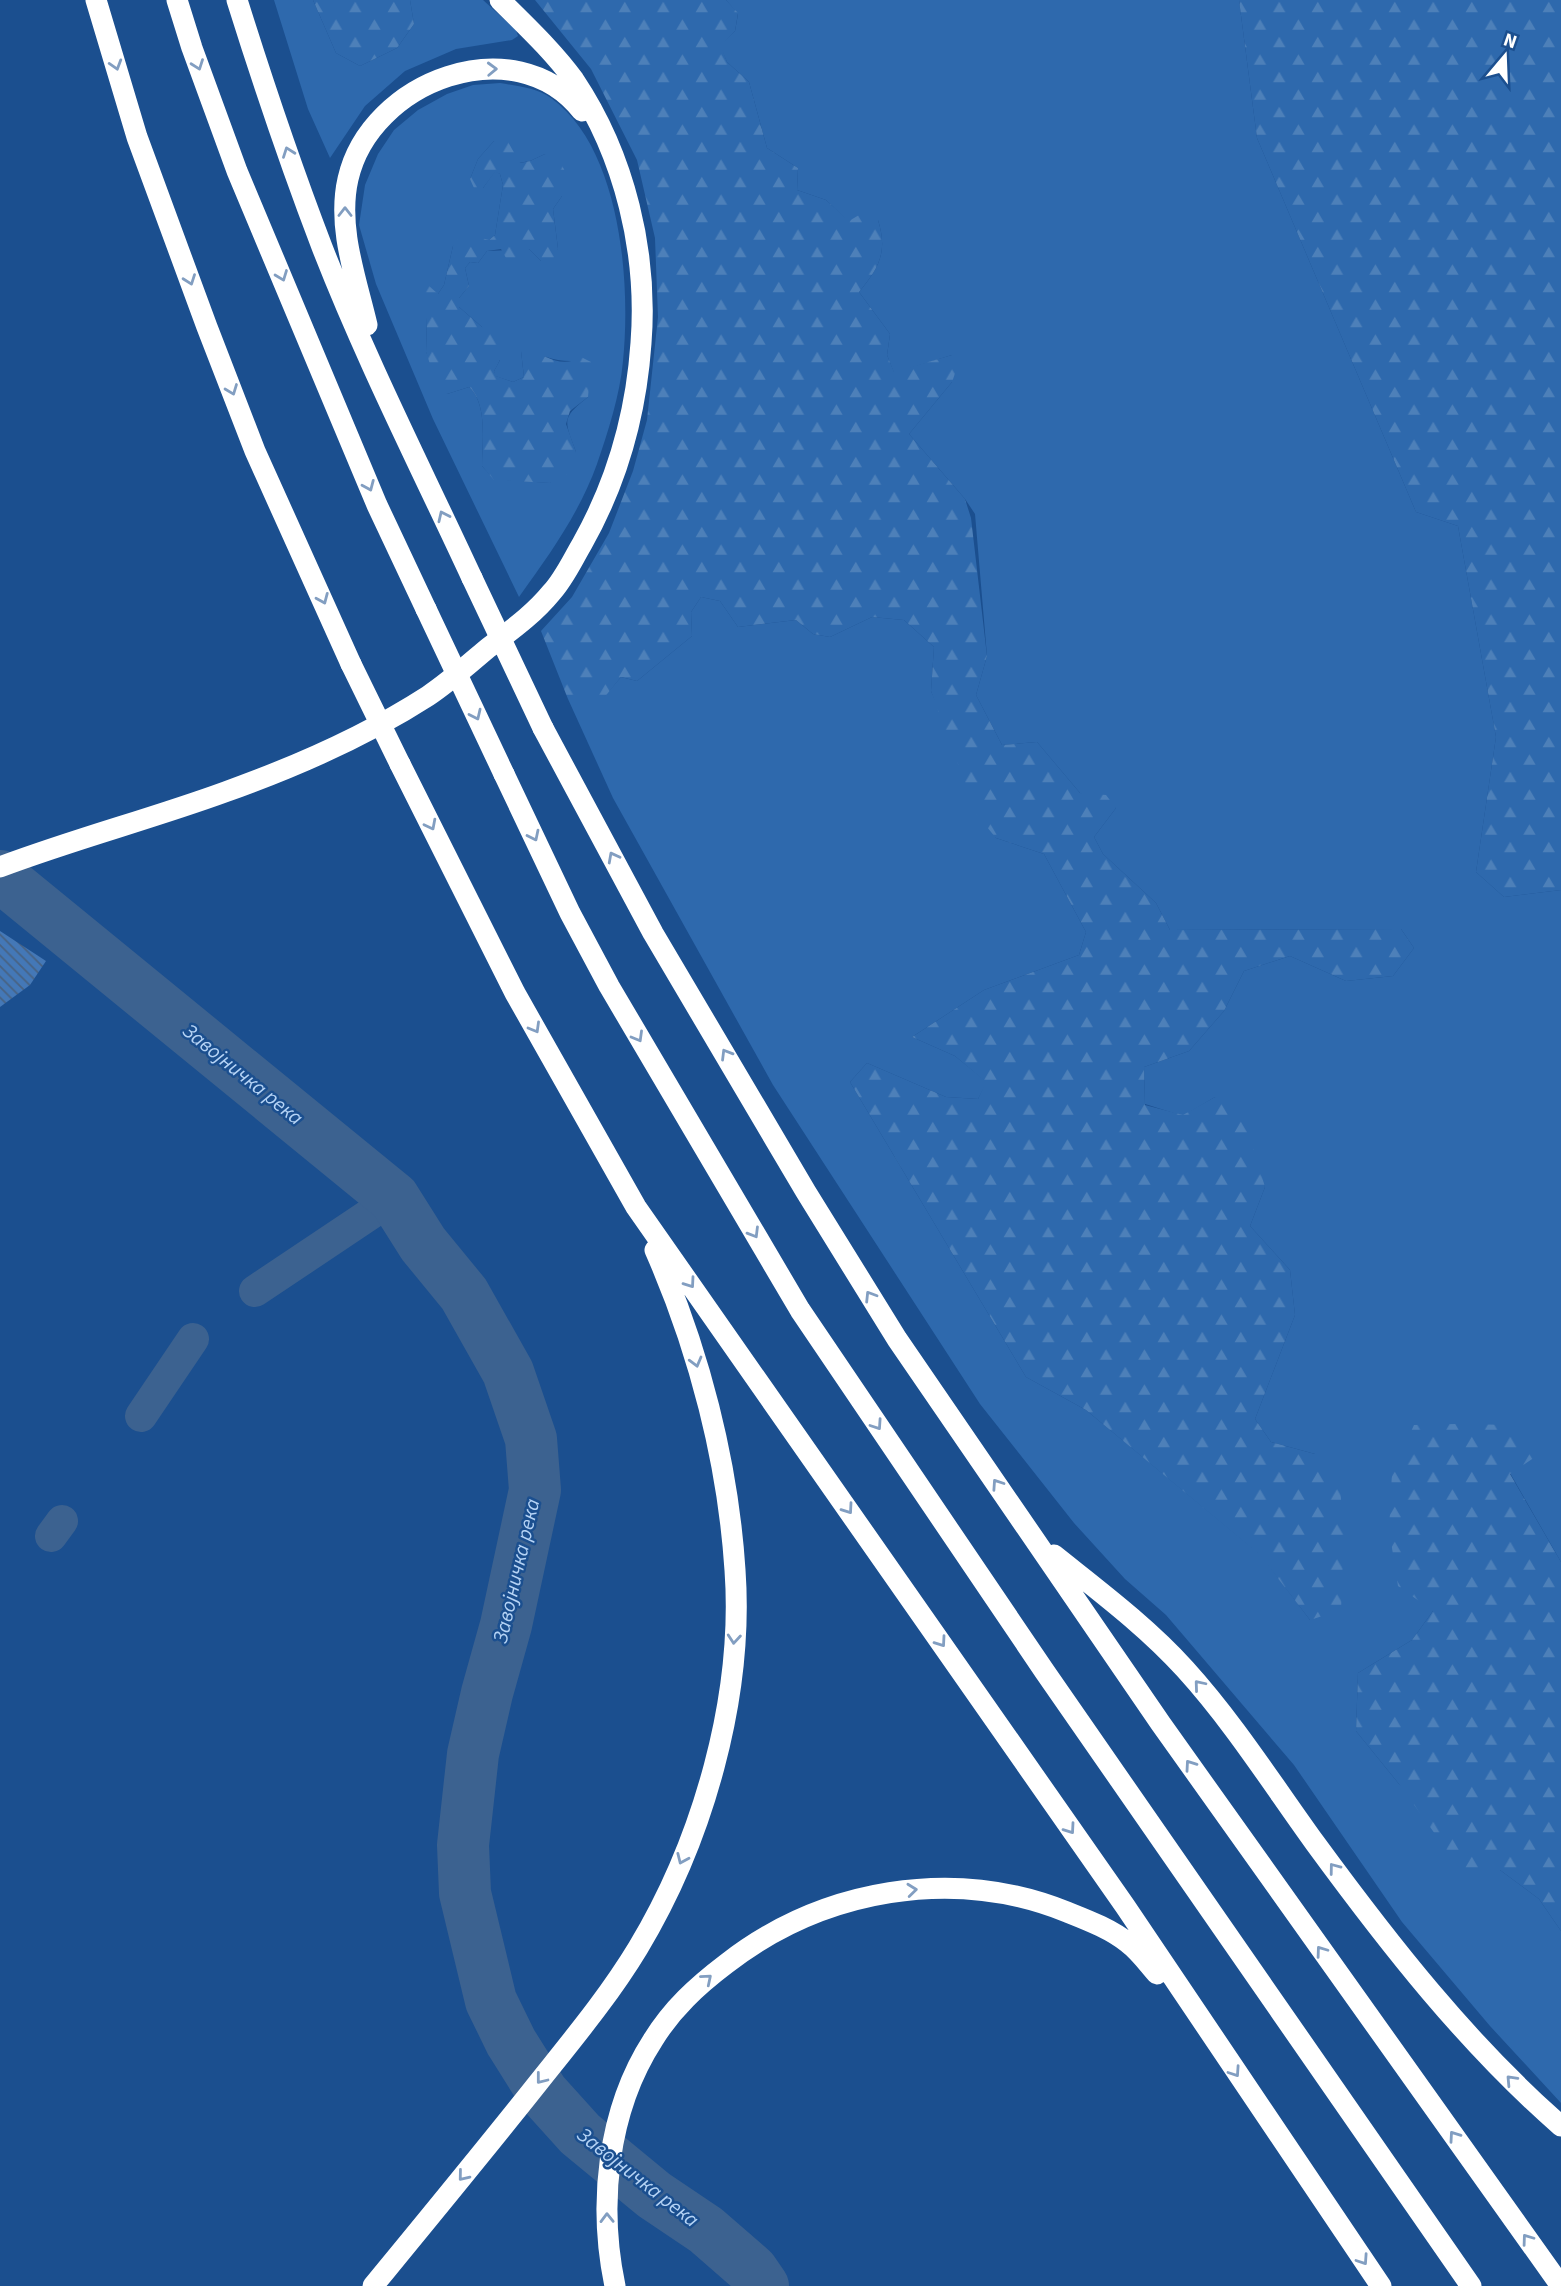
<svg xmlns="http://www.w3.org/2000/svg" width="1561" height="2286" font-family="'Source Sans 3',sans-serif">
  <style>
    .grass { fill: #2e69ad; fill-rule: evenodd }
    .forest { fill: url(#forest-firs) }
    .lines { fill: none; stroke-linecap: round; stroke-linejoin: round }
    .canal { stroke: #3c6290; stroke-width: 32 }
    .river { stroke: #3c6290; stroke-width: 52 }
    .building { fill: url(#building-back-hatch) }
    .motorway { stroke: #fff; stroke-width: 21 }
    .motorway-bridge { stroke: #fff; stroke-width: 21 }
    .oneway { stroke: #829ec1 }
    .labels { text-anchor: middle; stroke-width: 5; stroke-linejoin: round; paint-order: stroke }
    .water-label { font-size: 21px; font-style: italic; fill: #b5d3f5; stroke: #1b4f8f }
  </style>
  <defs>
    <pattern id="forest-firs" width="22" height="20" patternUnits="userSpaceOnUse" patternTransform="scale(1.75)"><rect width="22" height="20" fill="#2e69ad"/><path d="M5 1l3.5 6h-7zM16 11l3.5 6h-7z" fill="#4d80b9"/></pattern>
    <pattern id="building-back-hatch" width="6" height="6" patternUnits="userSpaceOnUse" patternTransform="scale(1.75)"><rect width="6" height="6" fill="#4478b7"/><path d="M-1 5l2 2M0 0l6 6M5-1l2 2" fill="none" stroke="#486282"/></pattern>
  </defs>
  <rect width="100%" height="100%" fill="#1b4f8f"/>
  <path class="grass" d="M274,0H313L336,53L360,66L397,48L414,24L410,0H483L516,30L518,36L512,40L456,49L405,71L365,106L330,158L308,109Z
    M726,0H1239L1257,138L1416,512L1458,526L1496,737L1476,872L1504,897L1561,890V1562L1510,1473L1515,1425L1414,1426L1433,1611L1412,1640L1358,1673L1356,1731L1399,1784L1500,1870L1539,1899L1561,1931V2103L1490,2026L1402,1922L1294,1765L1166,1615L1125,1579L1074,1523L980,1404L773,1085L613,798L568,699L603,698L621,677L637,681L692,636L691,612L701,597L720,601L738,627L796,620L813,634L830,637L872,617L904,620L934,647L931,691L996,838L1044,854L1086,932L1079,955L984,990L912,1037L955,1056L987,1082L978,1099L946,1097L867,1063L850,1082L1026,1377L1086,1410L1261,1555L1310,1620L1315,1454L1271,1442L1255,1419L1295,1315L1290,1270L1250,1226L1265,1187L1215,1097L1183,1116L1145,1104L1144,1067L1189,1051L1224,1011L1244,971L1290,956L1346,981L1393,976L1414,948L1401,929L1170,930L1156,903L1103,854L1094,837L1116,808L1080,793L1037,742L1002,745L976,695L987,656L975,514L965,499L909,434L952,382V355L894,373L887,355L890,334L859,292C879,268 888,252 878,220L849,222L826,200L797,190L798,168L767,148L749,82L727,62L720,46L735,31L738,14Z
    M500,83C517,86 537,88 551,98C621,148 631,283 623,361C620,395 608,432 597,464C579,514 549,555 519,597L433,419L376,284L359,225L365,185L378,154L394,130L418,110L447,94L473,85ZM494,141L519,163L530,161L545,154L562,196L553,209L558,249L541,261L529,249L487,251L478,263L470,262L465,268L469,286L459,298V307L482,327L500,360L494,371L495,376L513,382L524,377L521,351C542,354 554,362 574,361L588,397C560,419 565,421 576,452L550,483L494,479L482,466C482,443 488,404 469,387L447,394L426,352L427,318L438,294L444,285L453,246L489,240L495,235L503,185L500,174L495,171L483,188L470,179L478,159Z"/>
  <path class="forest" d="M313,0H410L414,24L397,48L360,66L336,53Z
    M535,0H726L738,13L735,31L721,46L727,62L749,82L767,148L798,168L797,190L826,200L849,221L859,215L878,220C888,252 879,268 859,292L890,334L887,355L894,372L952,355L959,362L952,382L909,434L965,499L971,518L987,656L976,695L1002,745L1037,742L1080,793L1106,795L1116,808L1094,837L1103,854L1156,903L1170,930L1401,929L1414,948L1393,976L1346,981L1290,956L1244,971L1224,1011L1189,1051L1144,1067L1145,1105L1183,1115L1215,1097L1241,1106L1265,1187L1250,1226L1290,1270L1295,1315L1255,1419L1271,1442L1315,1454L1340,1486L1344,1538L1341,1610L1310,1620L1260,1555L1086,1410L1026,1377L850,1082L867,1063L946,1097L978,1099L986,1082L955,1056L912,1037L984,990L1079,955L1086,932L1044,854L996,838L977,815L931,691L934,647L904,620L872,617L830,637L813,634L796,620L738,627L720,601L701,597L691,612L692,636L637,681L621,677L603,699H568L541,631L572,597L609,533L633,471L647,420L658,317L655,238L637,160L591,69Z
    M1239,0H1561V890L1504,897L1476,872L1496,737L1458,526L1416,512L1257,138Z
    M494,141L508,142L520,163L530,161L545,154L559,160L567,175L562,196L553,209L558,249L552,261L542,262L529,249L516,260L506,258L501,249L487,251L478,263L470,262L465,268L469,286L459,298V307L482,327L503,332C506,347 502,358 494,371L496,376L513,382L524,377L521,351L530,347C545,358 563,368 581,357L591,362L588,397L570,411L566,424L576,452L573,471L550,483L494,480L482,466C482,443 488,404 469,387L447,394L439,391L426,352L427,318L415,298L417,288L429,286L438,294L444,285L453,246L463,233L489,240L495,235L503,185L500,174L495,172L483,188H474L470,179L478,159Z
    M1456,1424L1515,1425L1538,1455L1510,1474L1561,1562V1931L1539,1899L1500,1870L1469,1881L1399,1784L1356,1731L1358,1673L1412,1640L1433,1611L1398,1586L1389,1529L1392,1473L1414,1425Z"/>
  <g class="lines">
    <path class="canal" d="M255,1291L394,1198
      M141,1416L193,1339
      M51,1536L62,1521"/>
    <path class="river" d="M0,876L394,1198L423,1244L464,1294L508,1372L531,1439L535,1490L506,1625L487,1693L473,1754L463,1845L465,1893L491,2001L511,2042L543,2093L580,2134L654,2195L706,2230L752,2270L763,2286"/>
  </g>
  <path class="building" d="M0,931L46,961L30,985L0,1007Z"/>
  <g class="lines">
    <path class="motorway" d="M96,0L137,137L207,327L255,451L351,664
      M177,0L192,48L237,171L377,505L426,609
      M237,0C263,83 291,166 322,247C366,360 421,468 472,578
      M367,325C356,278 337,227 348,179C370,81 515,26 582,111
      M543,728L653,933L806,1192L897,1339L1161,1724L1561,2286
      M400,764L515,993L636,1207L1125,1906L1381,2286
      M504,774L570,913L609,986L800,1310L1045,1672L1471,2286
      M0,867C74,839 151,819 225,792C295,767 366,736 428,696C449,682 469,664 488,648C510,631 533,615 551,593C564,579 572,561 582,544C617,482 636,415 641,343C648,253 625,156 574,80C553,51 525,25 500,0
      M1054,1555C1099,1591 1146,1626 1185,1669C1234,1723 1273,1785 1315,1843C1389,1944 1467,2044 1561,2126
      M373,2286C428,2219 484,2151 538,2083C573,2039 609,1996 638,1948C703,1840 744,1697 735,1570C728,1462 699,1350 655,1250
      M615,2286C598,2205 607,2111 653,2040C672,2009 697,1986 726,1964C822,1889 953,1866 1067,1912C1087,1920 1111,1929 1128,1943C1139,1951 1148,1964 1157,1974"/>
    <path class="motorway-bridge" d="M472,578L543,728
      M426,609L504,774
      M351,664L400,764"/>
  </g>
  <defs><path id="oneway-chevron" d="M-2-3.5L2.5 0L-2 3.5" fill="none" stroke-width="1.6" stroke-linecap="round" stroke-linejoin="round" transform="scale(1.75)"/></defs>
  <g class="oneway">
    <use href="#oneway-chevron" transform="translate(116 65) rotate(73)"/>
    <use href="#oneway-chevron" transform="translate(198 65) rotate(70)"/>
    <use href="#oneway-chevron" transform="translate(492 69) rotate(-2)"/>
    <use href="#oneway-chevron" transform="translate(288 152) rotate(-110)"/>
    <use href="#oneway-chevron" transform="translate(345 212) rotate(-90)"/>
    <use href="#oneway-chevron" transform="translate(282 276) rotate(69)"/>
    <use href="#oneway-chevron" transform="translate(190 280) rotate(70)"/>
    <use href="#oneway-chevron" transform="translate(232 390) rotate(69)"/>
    <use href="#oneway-chevron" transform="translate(369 486) rotate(67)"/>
    <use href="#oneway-chevron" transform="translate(443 516) rotate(-115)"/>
    <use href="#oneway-chevron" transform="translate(323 599) rotate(67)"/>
    <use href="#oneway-chevron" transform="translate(476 715) rotate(65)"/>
    <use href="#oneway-chevron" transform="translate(431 825) rotate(63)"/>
    <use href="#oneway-chevron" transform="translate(534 836) rotate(64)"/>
    <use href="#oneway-chevron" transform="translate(613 857) rotate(-118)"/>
    <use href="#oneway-chevron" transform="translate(535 1028) rotate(60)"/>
    <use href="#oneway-chevron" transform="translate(638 1037) rotate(60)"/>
    <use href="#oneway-chevron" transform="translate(726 1054) rotate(-121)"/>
    <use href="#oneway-chevron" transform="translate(754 1233) rotate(59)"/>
    <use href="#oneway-chevron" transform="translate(690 1283) rotate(55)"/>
    <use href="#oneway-chevron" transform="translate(870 1296) rotate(-122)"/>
    <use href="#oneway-chevron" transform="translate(696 1362) rotate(75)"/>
    <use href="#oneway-chevron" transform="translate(877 1425) rotate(56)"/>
    <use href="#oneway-chevron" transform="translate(997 1484) rotate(-124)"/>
    <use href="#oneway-chevron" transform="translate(848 1509) rotate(55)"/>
    <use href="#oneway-chevron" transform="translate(734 1639) rotate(95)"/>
    <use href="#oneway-chevron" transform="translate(941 1642) rotate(55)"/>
    <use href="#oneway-chevron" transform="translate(1199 1685) rotate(-130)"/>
    <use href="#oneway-chevron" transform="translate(1190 1765) rotate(-125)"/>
    <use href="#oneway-chevron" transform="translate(1070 1829) rotate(55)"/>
    <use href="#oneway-chevron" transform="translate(682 1859) rotate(114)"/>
    <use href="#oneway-chevron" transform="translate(1334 1868) rotate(-127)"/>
    <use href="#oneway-chevron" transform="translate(912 1890) rotate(-6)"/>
    <use href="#oneway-chevron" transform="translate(1321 1951) rotate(-126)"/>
    <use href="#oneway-chevron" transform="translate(707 1979) rotate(-40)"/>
    <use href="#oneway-chevron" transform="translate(1235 2072) rotate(56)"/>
    <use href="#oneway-chevron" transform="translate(541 2079) rotate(128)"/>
    <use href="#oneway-chevron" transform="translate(1511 2080) rotate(-133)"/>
    <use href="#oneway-chevron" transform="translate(1454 2136) rotate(-125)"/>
    <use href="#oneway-chevron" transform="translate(463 2176) rotate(129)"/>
    <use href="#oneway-chevron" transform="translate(607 2218) rotate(-91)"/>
    <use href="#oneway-chevron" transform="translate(1527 2239) rotate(-126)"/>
    <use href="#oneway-chevron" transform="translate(1363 2260) rotate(56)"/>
  </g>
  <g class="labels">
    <g class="water-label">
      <text transform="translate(243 1074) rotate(39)" y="7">Завојничка река</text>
      <text transform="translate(516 1571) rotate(-77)" y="7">Завојничка река</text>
      <text transform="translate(638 2177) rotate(38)" y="7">Завојничка река</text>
    </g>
  </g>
  <g transform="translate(1505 56) rotate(19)" stroke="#1b4f8f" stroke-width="5" paint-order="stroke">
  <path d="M0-5L12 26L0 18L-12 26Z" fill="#ffffff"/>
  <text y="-10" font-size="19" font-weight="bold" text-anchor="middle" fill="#ffffff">N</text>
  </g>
</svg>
